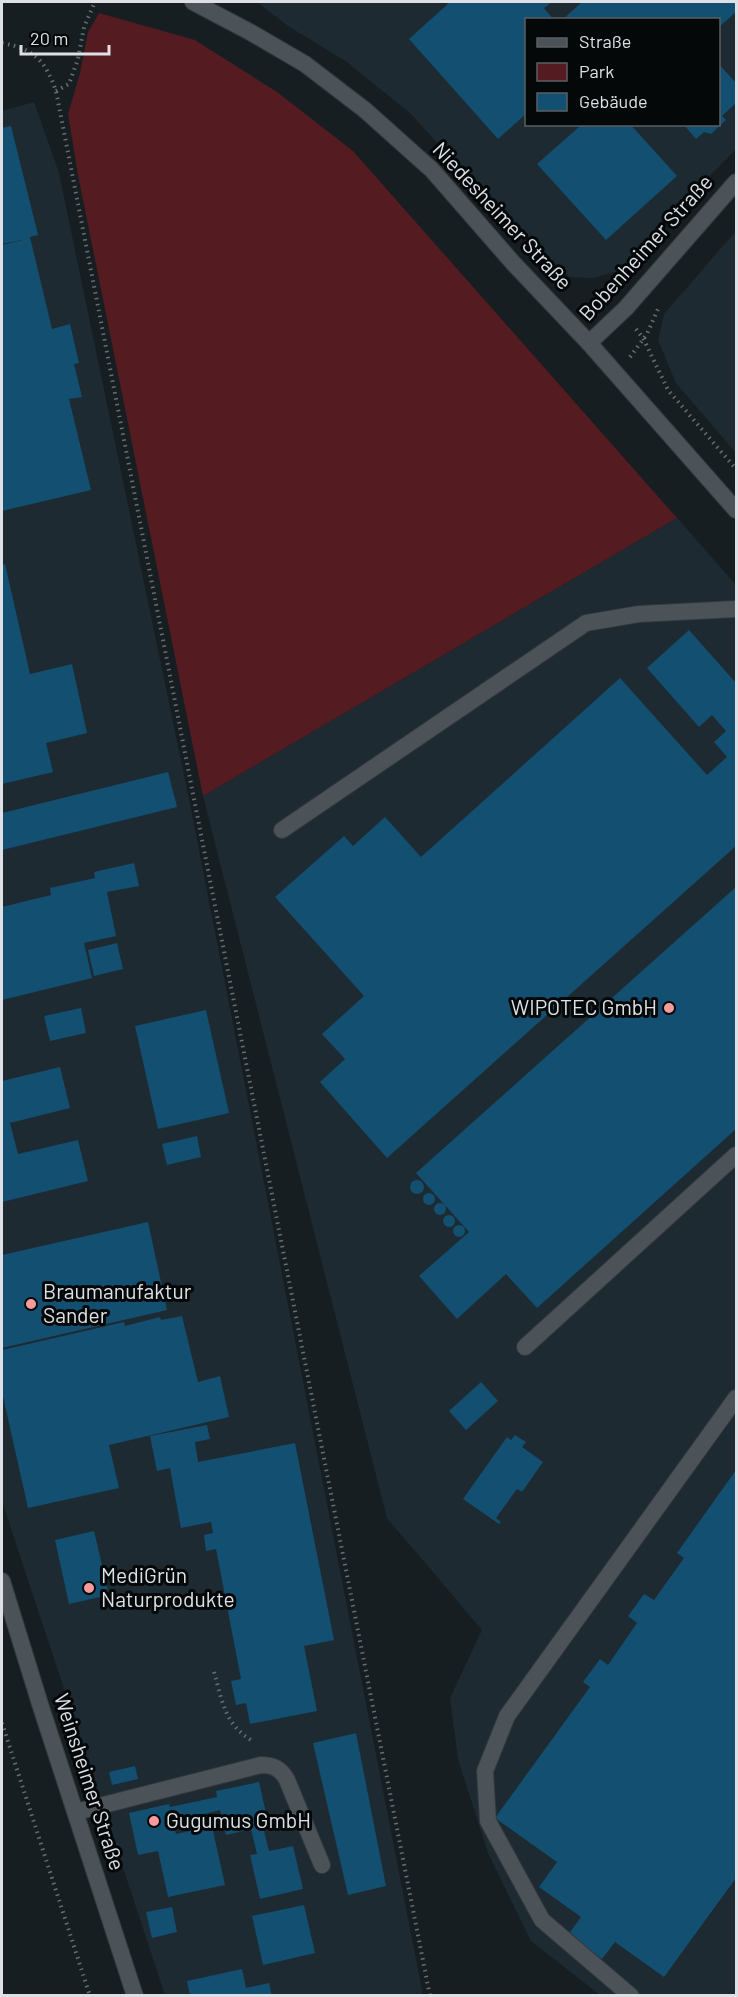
<svg xmlns="http://www.w3.org/2000/svg" width="738" height="1997" font-family="Barlow,sans-serif">
  <style>
    .built { fill: #1d2a32; fill-rule: evenodd }
    .green { fill: #541b20 }
    .building { fill: #134f70 }
    .lines { fill: none; stroke-linecap: round; stroke-linejoin: round }
    .service-casing { stroke: #34383c; stroke-width: 18 }
    .minor-casing { stroke: #34383c; stroke-width: 18 }
    .secondary-casing { stroke: #34383c; stroke-width: 18 }
    .path { stroke: #676d71; stroke-width: 4; stroke-dasharray: 1.5 4.5; stroke-linecap: butt }
    .service { stroke: #4b5358; stroke-width: 16 }
    .minor { stroke: #4b5358; stroke-width: 16 }
    .secondary { stroke: #4b5358; stroke-width: 16 }
    .poi-dot { fill: #f59b9d; stroke: #050809; stroke-width: 2 }
    .labels { text-anchor: middle; stroke-width: 6; stroke-linejoin: round; paint-order: stroke }
    .street-label { font-size: 21px; fill: #dde1e5; stroke: #050809 }
    .poi-label { font-size: 21px; fill: #dde1e5; stroke: #050809; text-anchor: start }
  </style>
  <rect width="100%" height="100%" fill="#171e22"/>
  <path class="built" d="M257,2H736V149L618,271L593,278L570,277L544,259L411,114L347,62L288,26ZM526,20H718V124H526Z
    M34,102L59,173L190,804L423,1995H165L2,1501V111Z
    M736,231V453L676,383L658,340L664,314Z
    M677,518L736,585V1995H600L531,1941L488,1853L458,1759L450,1698L482,1630L387,1518L203,796Z"/>
  <path class="green" d="M99,13L195,40L277,92L353,151L677,518L203,796L78,175L68,114L80,73L88,32Z"/>
  <path class="building" d="M450,2H552L544,8L554,20H526V114L498,139L409,39Z
    M582,2H736V12L718,28V20H562Z
    M718,63L736,83V103L722,116L726,120L711,134L704,132L696,139L683,124H718Z
    M576,124H630L677,176L606,240L537,164L579,127Z
    M11,126L38,235L30,237L52,329L70,324L79,363L74,364L82,397L69,399L91,490L2,511V245L27,239L2,244V128Z
    M5,564L30,674L72,664L87,733L46,743L53,772L2,784V565Z
    M689,630L736,683V846L387,1158L320,1082L345,1059L322,1034L364,996L275,897L344,836L353,846L385,817L421,857L620,678L707,775L727,757L714,742L726,731L712,715L699,727L647,668Z
    M168,772L177,807L2,850V813Z
    M134,863L139,886L107,892L116,936L84,943L92,978L2,1000V907L51,895L50,888L95,878L94,872Z
    M736,887V1129L537,1308L506,1274L457,1319L419,1276L469,1232L416,1173Z
    M117,943L123,969L94,976L88,950Z
    M81,1008L86,1033L50,1041L44,1016Z
    M206,1010L229,1113L158,1129L135,1026Z
    M60,1067L70,1108L10,1123L18,1154L78,1140L88,1181L2,1202V1081Z
    M197,1136L201,1157L167,1165L162,1144Z
    M410 1187a7 7 0 1 1 14 0a7 7 0 1 1-14 0Z
    M423 1199a6 6 0 1 1 12 0a6 6 0 1 1-12 0Z
    M434 1209a6 6 0 1 1 12 0a6 6 0 1 1-12 0Z
    M443 1221a6 6 0 1 1 12 0a6 6 0 1 1-12 0Z
    M148,1222L167,1310L2,1348V1255Z
    M453 1231a6 6 0 1 1 12 0a6 6 0 1 1-12 0Z
    M182,1316L198,1382L220,1376L229,1417L109,1445L119,1488L28,1508L2,1392V1350L124,1322L125,1326L160,1317L161,1320Z
    M481,1382L498,1401L466,1430L449,1411Z
    M207,1425L210,1439L195,1442L198,1462L295,1443L334,1640L304,1646L317,1711L250,1724L246,1703L236,1705L231,1681L241,1679L216,1549L206,1551L204,1535L213,1533L211,1522L181,1528L170,1468L157,1471L150,1436Z
    M515,1435L526,1442L522,1447L543,1462L522,1492L517,1489L496,1518L501,1522L499,1524L463,1499L507,1437L511,1440Z
    M736,1470V1878L664,1977L615,1942L602,1959L568,1935L581,1917L539,1887L557,1862L495,1818L590,1687L583,1682L600,1659L608,1665L637,1623L628,1616L644,1594L654,1600L684,1558L677,1553Z
    M94,1531L109,1595L69,1604L55,1540Z
    M356,1733L386,1886L348,1895L313,1743Z
    M135,1766L138,1779L112,1785L109,1772Z
    M259,1782L269,1826L263,1827L269,1851L293,1846L303,1889L260,1899L250,1855L257,1854L251,1829L226,1835L220,1810L173,1822L176,1834L212,1826L225,1885L168,1897L158,1851L138,1855L129,1813L169,1804L170,1807L217,1797L216,1791Z
    M304,1905L315,1953L263,1965L252,1916Z
    M172,1907L177,1932L152,1938L146,1912Z
    M242,1969L246,1988L269,1983L272,1996H190L187,1981Z"/>
  <g class="lines">
    <defs>
      <path id="service" d="M282,830L586,623L639,614L736,609
        M525,1347L736,1155
        M76,1812L261,1765C274,1765 281,1769 287,1780L322,1865
        M631,1996L542,1920L488,1821L485,1771L507,1716L736,1398"/>
      <path id="minor" d="M193,2L250,32L305,64L365,110L432,170L514,264L589,343L736,510
        M589,343L626,308L736,182"/>
      <path id="secondary" d="M2,1581L40,1704L135,1996"/>
    </defs>
    <use href="#service" class="service-casing"/>
    <use href="#minor" class="minor-casing"/>
    <use href="#secondary" class="secondary-casing"/>
    <path class="path" d="M2,43C34,49 45,60 56,91L194,799L430,1996
      M56,91L69,84L78,59L84,27L95,2
      M636,329L643,338L668,390L736,469
      M630,357L647,334L658,309
      M214,1672C223,1703 224,1724 254,1742
      M2,1723L90,1996"/>
    <use href="#service" class="service"/>
    <use href="#minor" class="minor"/>
    <use href="#secondary" class="secondary"/>
  </g>
  <g class="poi-dot">
    <circle cx="669" cy="1008" r="6"/>
    <circle cx="31" cy="1304" r="6"/>
    <circle cx="89" cy="1588" r="6"/>
    <circle cx="154" cy="1821" r="6"/>
  </g>
  <g class="labels">
    <g class="street-label">
      <text transform="translate(502 216) rotate(47)" y="7">Niedesheimer Straße</text>
      <text transform="translate(646 248) rotate(-48)" y="7">Bobenheimer Straße</text>
      <text transform="translate(89 1782) rotate(72)" y="7">Weinsheimer Straße</text>
    </g>
    <g class="poi-label">
      <text x="657" y="1015" text-anchor="end">WIPOTEC GmbH</text>
      <text x="43" y="1299">Braumanufaktur<tspan x="43" dy="24">Sander</tspan></text>
      <text x="101" y="1583">MediGrün<tspan x="101" dy="24">Naturprodukte</tspan></text>
      <text x="166" y="1828">Gugumus GmbH</text>
    </g>
  </g>
  <rect width="738" height="1997" fill="none" stroke="#dde1e5" stroke-width="6"/>
  <rect x="525" y="18" width="195" height="108" fill="#050809" stroke="#5b5f61" stroke-width="1.5"/>
  <rect x="537" y="38" width="30" height="9" fill="#4b5358" stroke="#5b5f61" stroke-width="1.5"/>
  <text x="579" y="48" font-size="18" fill="#dde1e5">Straße</text>
  <rect x="537" y="63" width="30" height="18" fill="#541b20" stroke="#5b5f61" stroke-width="1.5"/>
  <text x="579" y="78" font-size="18" fill="#dde1e5">Park</text>
  <rect x="537" y="93" width="30" height="18" fill="#134f70" stroke="#5b5f61" stroke-width="1.5"/>
  <text x="579" y="108" font-size="18" fill="#dde1e5">Gebäude</text>
  <path d="M21 45v9h88v-9" fill="none" stroke="#dde1e5" stroke-width="3"/>
  <text x="30" y="45" font-size="18" fill="#dde1e5" stroke="#050809" stroke-width="4.5" paint-order="stroke">20 m</text>
</svg>
